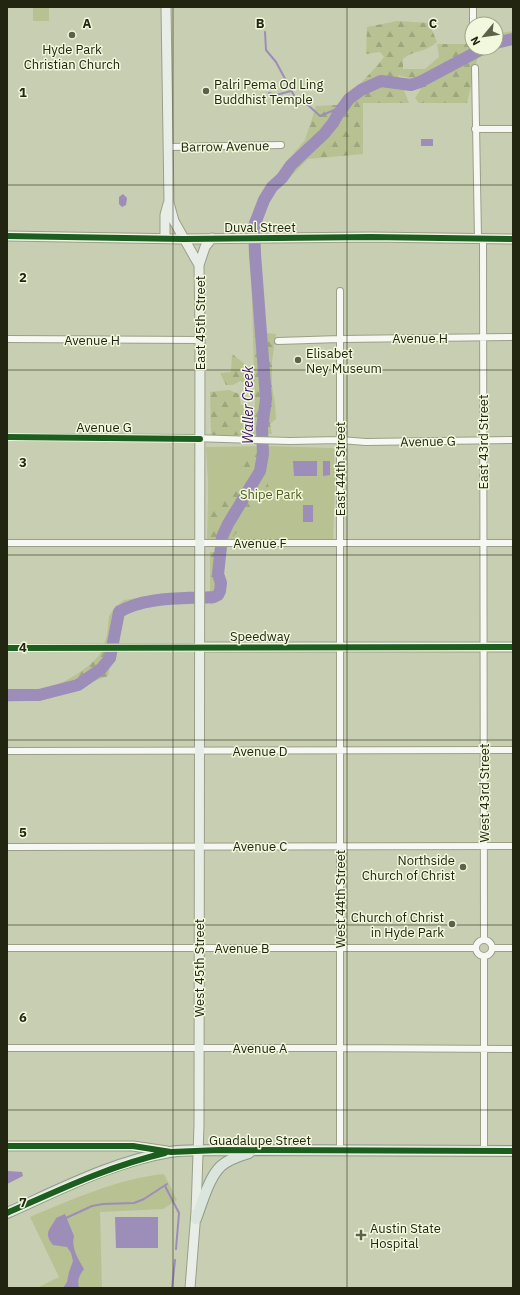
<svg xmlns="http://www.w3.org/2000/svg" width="520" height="1295" font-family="'IBM Plex Sans',sans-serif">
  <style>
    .green { fill: #b8c192 }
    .forest { fill: url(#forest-firs) }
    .water { fill: #9c8db9 }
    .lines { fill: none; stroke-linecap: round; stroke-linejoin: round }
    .stream { stroke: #9c8db9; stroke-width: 2 }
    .river { stroke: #9c8db9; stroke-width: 12 }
    .street-casing { stroke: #9b9f88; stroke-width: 8 }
    .secondary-casing { stroke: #9b9f88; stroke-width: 11 }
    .primary-casing { stroke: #8c9c8b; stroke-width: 12 }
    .street { stroke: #f7f8f3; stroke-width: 6 }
    .secondary { stroke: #e9ede8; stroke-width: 9 }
    .primary { stroke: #dce4de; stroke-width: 10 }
    .cycleway-casing { stroke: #f2f8dd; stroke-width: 8 }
    .cycleway { stroke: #1b5e20; stroke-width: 6 }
    .grid { fill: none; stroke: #222611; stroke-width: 1; stroke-opacity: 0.55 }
    .poi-dot { fill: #5c6149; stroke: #f2f8dd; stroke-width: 1.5 }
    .labels { text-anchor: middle; stroke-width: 3; stroke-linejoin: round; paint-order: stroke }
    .poi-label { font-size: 13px; fill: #222611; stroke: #f2f8dd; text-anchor: start }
    .street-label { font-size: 13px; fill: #222611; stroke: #f2f8dd }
    .park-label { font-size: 13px; fill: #525c1c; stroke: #f2f8dd }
    .water-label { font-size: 14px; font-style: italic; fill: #380d6b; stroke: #f2f8dd }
    .grid-label { font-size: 13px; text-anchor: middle; font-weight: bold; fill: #222611; stroke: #f2f8dd; stroke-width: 3; stroke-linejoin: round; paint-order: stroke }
  </style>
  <defs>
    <pattern id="forest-firs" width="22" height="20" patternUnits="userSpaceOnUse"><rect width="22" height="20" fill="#b8c192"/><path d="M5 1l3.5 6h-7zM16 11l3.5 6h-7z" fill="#9ea67d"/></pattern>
  </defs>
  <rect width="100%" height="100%" fill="#c8ceb1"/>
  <path class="green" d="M33,7H49V21H33Z
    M264,446L334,448L335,483L333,541H218L208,529V481L206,447Z
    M164,1174L177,1200L163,1209L100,1212L102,1288H37L59,1277L30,1217C73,1199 117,1179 164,1174Z"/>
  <path class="forest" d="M397,21L429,23L437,42C427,52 413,50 403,59V69H425L439,57L437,44H472V48H493L478,56L467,103H419L415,98L422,87V79H413L398,75L409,103H363V154L308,159L265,202L261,217V230H249L265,191L288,160L305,140L316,106L337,105L354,90L377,66L384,57L380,52L366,54L367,27Z
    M513,31V42L496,46V34Z
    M249,247H260L265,333L276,334L272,361V386L275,403L276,419L270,424L272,434L211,436L210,392L229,390L239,394L241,405L255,406V387L240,381L233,385H226L220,373L231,372L232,354L254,371L251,266Z
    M255,449H266L268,485L270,492L261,499L257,509L245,520L238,531L229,541L207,540L208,498L229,496L242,472V458Z
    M210,552L225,553C225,560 224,568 224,576C224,589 225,601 210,605Z
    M191,591V603C177,604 129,605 122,619C118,626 118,636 116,644H104L107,636L109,616L115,607L124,600Z
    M101,652H113L108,676L76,688L27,701L7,702V690C18,690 34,692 44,689C60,686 94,666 101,652Z"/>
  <path class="water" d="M421,139H433V146H421Z
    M123,194L127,198L126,205L122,207L119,204V197Z
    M293,461H317V476H294Z
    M323,461H330V475L323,476Z
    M303,505H313V522H303Z
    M7,1171L22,1172L23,1176L7,1184Z
    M65,1214L74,1236C71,1248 78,1259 84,1269C79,1276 77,1280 79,1288H63L67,1282L69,1272L73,1261L71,1253L67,1247L53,1245C42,1232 52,1228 56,1218Z
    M115,1217H158V1248H116Z"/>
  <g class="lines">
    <path class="stream" d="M265,32L266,50L276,62L297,101L308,105L320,116L344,106
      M269,93L276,95L291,91
      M165,1186L179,1213L176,1249
      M66,1220V1218L92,1206L103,1204L134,1203L144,1199L167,1184
      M172,1288L175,1260"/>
    <path class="river" d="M496,43L513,39
      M7,695H39L78,685L101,669L110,658L119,612C146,596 183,599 214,597L218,595L220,591L221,583L218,574L222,537L228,524L260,471L263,454L262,428L266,399L255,254L254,226L264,200L272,187L282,178L291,165L324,134L333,123L338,114L349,99L361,90L381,81L411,85L420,82L484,48"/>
    <defs>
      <path id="street" d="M473,7V24
        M475,68L478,238
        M475,129H513
        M168,147L281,145
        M483,238L484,940
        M340,291V1151
        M7,339L200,340
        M278,341L340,339L513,337
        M7,437L193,438L290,441L340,440L366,442L513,440
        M7,543H513
        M7,648L200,647
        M7,751L513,750
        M7,847L513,846
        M476 948a8 8 0 1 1 16 0a8 8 0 1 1-16 0Z
        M7,948H476
        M492,948H513
        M7,1048H340L513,1049
        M484,1151V956"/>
      <path id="secondary" d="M166,7L169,203L174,221L199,265L200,330L199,1125L196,1212L190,1288
        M7,236L183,239L371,237L513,239
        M165,238V215L168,204
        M199,265L205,247L212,238
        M200,647H513
        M7,1146H133L167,1151"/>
      <path id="primary" d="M7,1213C59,1190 114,1161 170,1152C186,1149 203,1151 219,1150L513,1151
        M196,1219C202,1203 209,1177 221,1166C229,1159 239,1156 249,1153"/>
    </defs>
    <use href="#street" class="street-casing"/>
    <use href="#secondary" class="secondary-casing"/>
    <use href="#primary" class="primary-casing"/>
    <use href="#street" class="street"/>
    <use href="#secondary" class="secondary"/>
    <use href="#primary" class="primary"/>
    <defs>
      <path id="cycleway" d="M7,236L183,239L371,237L513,239
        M7,437L200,439
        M7,648L513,647
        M7,1146H133L171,1152L219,1150L513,1151
        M7,1213C59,1190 109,1166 165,1153"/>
    </defs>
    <use href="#cycleway" class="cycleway-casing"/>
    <use href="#cycleway" class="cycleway"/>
  </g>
  <path class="grid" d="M173,7V1288M347,7V1288M7,185H513M7,370H513M7,555H513M7,740H513M7,925H513M7,1110H513"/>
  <g class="poi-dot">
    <circle cx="72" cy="35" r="4"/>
    <circle cx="206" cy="91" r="4"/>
    <circle cx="298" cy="360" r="4"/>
    <circle cx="463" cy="867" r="4"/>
    <circle cx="452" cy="924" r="4"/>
    <path d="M359 1229h4v4h4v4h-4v4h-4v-4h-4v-4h4z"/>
  </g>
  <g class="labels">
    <g class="poi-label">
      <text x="72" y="54" text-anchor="middle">Hyde Park<tspan x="72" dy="15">Christian Church</tspan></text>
      <text x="214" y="89">Palri Pema Od Ling<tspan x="214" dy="15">Buddhist Temple</tspan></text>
      <text x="306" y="358">Elisabet<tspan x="306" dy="15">Ney Museum</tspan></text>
      <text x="455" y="865" text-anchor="end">Northside<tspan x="455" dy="15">Church of Christ</tspan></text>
      <text x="444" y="922" text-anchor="end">Church of Christ<tspan x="444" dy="15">in Hyde Park</tspan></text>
      <text x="370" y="1233">Austin State<tspan x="370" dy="15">Hospital</tspan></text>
    </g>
    <g class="street-label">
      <text transform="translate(225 146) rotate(-1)" y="5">Barrow Avenue</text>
      <text x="260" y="232">Duval Street</text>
      <text transform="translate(200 323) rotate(-90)" y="5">East 45th Street</text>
      <text x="420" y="343">Avenue H</text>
      <text x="92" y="345">Avenue H</text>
      <text x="104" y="432">Avenue G</text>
      <text transform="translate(428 441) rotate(-1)" y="5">Avenue G</text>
      <text transform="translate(483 442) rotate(-90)" y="5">East 43rd Street</text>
      <text transform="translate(340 469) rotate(-90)" y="5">East 44th Street</text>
      <text x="260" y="548">Avenue F</text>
      <text x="260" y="641">Speedway</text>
      <text x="260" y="756">Avenue D</text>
      <text transform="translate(484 793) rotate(-90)" y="5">West 43rd Street</text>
      <text x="260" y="851">Avenue C</text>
      <text transform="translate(340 899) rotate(-90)" y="5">West 44th Street</text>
      <text x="242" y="953">Avenue B</text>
      <text transform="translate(199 968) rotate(-90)" y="5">West 45th Street</text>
      <text x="260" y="1053">Avenue A</text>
      <text x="260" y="1145">Guadalupe Street</text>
    </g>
    <g class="park-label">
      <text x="271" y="499">Shipe Park</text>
    </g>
    <g class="water-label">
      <text transform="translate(248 405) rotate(-90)" y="5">Waller Creek</text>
    </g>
  </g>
  <g class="grid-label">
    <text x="87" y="28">A</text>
    <text x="260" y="28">B</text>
    <text x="433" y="28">C</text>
    <text x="23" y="97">1</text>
    <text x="23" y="282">2</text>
    <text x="23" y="467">3</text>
    <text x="23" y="652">4</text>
    <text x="23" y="837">5</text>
    <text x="23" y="1022">6</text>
    <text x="23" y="1207">7</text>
  </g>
  <rect width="520" height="1295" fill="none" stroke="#222611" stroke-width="16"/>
  <g transform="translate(484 36) rotate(241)"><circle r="19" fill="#f2f8dd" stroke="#9fa48b"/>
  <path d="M0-3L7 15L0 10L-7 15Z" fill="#5c6149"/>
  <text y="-6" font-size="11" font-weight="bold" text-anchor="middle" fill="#222611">N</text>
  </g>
</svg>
